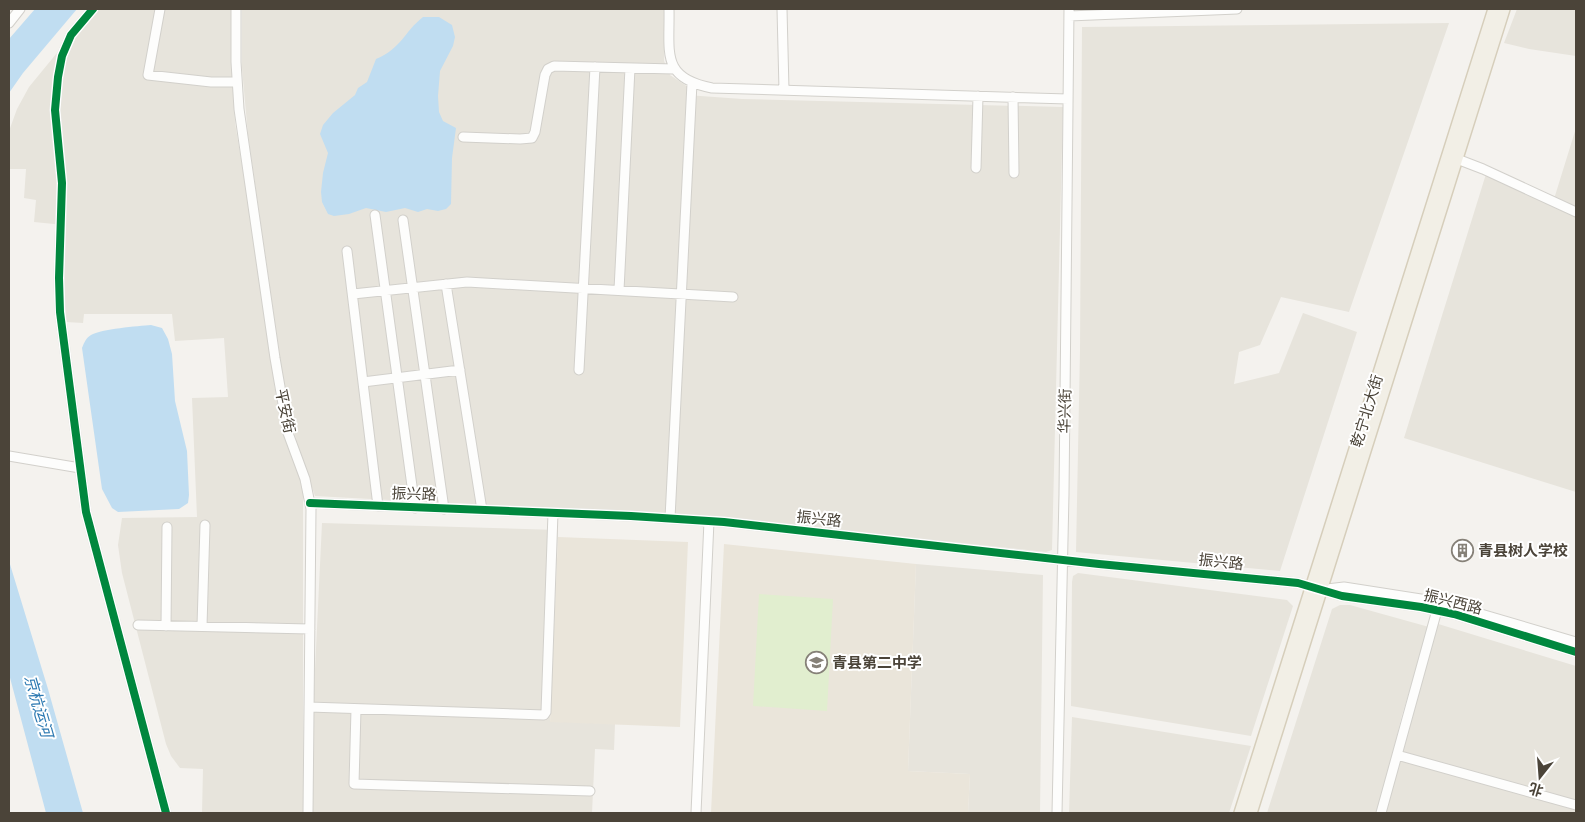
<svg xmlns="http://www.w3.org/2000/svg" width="1585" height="822" font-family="'Varela Round','Noto Sans SC',sans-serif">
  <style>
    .residential { fill: #e7e4dc }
    .education { fill: #eae5da }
    .green { fill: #e1eecf }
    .water { fill: #c0ddf1 }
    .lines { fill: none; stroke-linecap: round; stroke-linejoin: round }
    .minor-casing { stroke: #d2d0cb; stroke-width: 11 }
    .major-casing { stroke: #d6cebb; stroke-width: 14 }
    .minor { stroke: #fdfdfc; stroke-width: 9 }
    .major { stroke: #f2efe6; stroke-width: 11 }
    .cycleway-casing { stroke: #fff; stroke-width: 11 }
    .cycleway { stroke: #00873e; stroke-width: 8 }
    .labels { text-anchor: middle; stroke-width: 4; stroke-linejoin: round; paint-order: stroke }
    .street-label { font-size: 15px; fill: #4b4439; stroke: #fff }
    .poi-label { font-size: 15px; font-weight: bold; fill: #4b4439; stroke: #fff; text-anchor: start }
    .water-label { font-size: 16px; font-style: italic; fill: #2e7ab2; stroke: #fff }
  </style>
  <rect width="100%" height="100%" fill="#f4f2ee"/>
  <path class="residential" d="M93,9H231L235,123L262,285L276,398L286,437L300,475L303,488V813H202L203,769L180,768L171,756L166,744L122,573L118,545L122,518L197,517L192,398L228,397L224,338L175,341L172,314H84L83,323L66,322L63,282L64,225L34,222L36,200L24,198L26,169H9V131L17,109L29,87Z
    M242,9H664V61L670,75L688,87L687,95L742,99L1063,107L1052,550L1046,552L727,518L315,496L296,440L285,392L248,135L242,68Z
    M1517,9H1576V56L1529,49L1504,43Z
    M1449,23L1349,312L1281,297L1260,345L1239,352L1234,384L1279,373L1303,313L1357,332L1280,571L1076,552L1080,350L1082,27Z
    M1576,128V209L1554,199Z
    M1486,174L1576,215V492L1404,438Z
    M322,523L558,530L550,721L615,724L614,750L595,749L592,813H312L313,711Z
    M916,564L1043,575L1040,813H968L970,774L908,771Z
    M1078,573L1287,600L1293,606L1251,736L1071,706L1072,582L1073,576Z
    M1340,605H1350L1429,627L1402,715L1378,813H1267L1332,609Z
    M1435,623L1576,666V813H1383Z
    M1072,717L1251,746L1229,813H1069Z"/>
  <path class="education" d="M558,537L688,542L680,727L550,722Z
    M724,544L916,564L908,771L970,774L968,813H711Z"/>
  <path class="green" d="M759,594L833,599L827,711L753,706Z"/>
  <path class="water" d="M35,9H77L23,73L9,93V39Z
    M423,17H439L452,25L455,37L453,46L440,71L438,96L439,112L443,121L456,128L452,158L451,204L446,209L438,211L427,209L418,212L405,208L386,212L366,208L349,214L334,216L328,214L322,202L321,192L323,173L328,153L320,134L323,125L333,113L355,95L358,88L367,82L376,59C402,48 403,33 423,17Z
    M151,325L162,328L168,339L172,354L175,401L187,451L189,495L188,503L179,509L118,512L112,508L102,489L82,348C84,343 86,338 91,335C101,329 138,326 151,325Z
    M9,561L48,689L83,813H46L9,674Z"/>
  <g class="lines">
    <defs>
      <path id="minor" d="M93,9L71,35L62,56L58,77L55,110L62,183L59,278L60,312L86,512L166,813
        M160,9L148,75L211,82H237
        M236,9V62L239,109L275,358L288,433L305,479L311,509L308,813
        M669,9C670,52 660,78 712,88L1068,99
        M782,9L784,90
        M1069,16L1237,9
        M9,23L20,9
        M1013,97L1014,173
        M463,137L520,139L532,138L535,132L545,75L548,69L554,66L674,69
        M1457,159L1483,169L1576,212
        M976,168L978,96
        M375,215L415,508
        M403,220L444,509
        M347,251L378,506
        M446,284L482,510
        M619,290L630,68
        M353,294L467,282L733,297
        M579,370L595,67
        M363,382L460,370
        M9,456L80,468
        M310,503L631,516L724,522L1099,564L1298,583L1342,596L1421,607L1454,614L1576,652
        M670,518L692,83
        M1327,589L1344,587L1440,602L1576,642
        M138,625L310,629
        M166,626L167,527
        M202,626L205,525
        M309,707L544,715L546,712L553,513
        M356,709L354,784L590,791
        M1397,755L1576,805
        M696,813L709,521
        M1057,813L1064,494L1069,9
        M1381,813L1437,610"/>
      <path id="major" d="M1240,813L1494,9
        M1251,813L1504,9"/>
    </defs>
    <use href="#minor" class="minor-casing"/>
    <use href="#major" class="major-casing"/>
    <use href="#minor" class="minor"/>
    <use href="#major" class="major"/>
    <defs>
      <path id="cycleway" d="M93,9L71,35L62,56L58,77L55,110L62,183L59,278L60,312L86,512L166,813
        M310,503L631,516L724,522L1099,564L1298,583L1342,596L1421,607L1454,614L1576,652"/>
    </defs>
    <use href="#cycleway" class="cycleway-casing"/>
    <use href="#cycleway" class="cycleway"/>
  </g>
  <defs>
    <symbol id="building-ring" viewBox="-11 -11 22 22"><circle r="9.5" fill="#fff" stroke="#868178" stroke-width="1.5"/><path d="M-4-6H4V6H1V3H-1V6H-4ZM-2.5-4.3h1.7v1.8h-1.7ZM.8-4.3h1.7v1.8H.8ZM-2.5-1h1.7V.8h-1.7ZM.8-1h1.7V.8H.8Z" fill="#868178"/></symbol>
    <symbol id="school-ring" viewBox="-11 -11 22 22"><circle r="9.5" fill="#fff" stroke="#868178" stroke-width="1.5"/><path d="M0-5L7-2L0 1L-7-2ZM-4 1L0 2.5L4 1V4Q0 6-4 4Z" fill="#868178"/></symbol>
  </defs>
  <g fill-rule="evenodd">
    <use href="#building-ring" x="1450" y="538" width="25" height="25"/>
    <use href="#school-ring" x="804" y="650" width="25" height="25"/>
  </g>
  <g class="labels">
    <g class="street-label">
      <text transform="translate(285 411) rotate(78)" y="5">平安街</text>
      <text transform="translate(1065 411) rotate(-89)" y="5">华兴街</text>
      <text transform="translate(1367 411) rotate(-73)" y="5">乾宁北大街</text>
      <text transform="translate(414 494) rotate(2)" y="5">振兴路</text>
      <text transform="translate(819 519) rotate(6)" y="5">振兴路</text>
      <text transform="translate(1221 562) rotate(6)" y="5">振兴路</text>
      <text transform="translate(1453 602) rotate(14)" y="5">振兴西路</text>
    </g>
    <g class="poi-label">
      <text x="1478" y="556">青县树人学校</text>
      <text x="832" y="668">青县第二中学</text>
    </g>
    <g class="water-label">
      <text transform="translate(39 706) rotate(74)" y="6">京杭运河</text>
    </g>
  </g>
  <rect width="1585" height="822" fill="none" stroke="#4b4439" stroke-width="20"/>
  <g transform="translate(1540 777) rotate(197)" stroke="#ffffff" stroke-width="4" paint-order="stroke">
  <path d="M0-4L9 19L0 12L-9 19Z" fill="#4b4439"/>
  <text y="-8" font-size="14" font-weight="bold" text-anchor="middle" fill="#4b4439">北</text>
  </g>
</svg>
